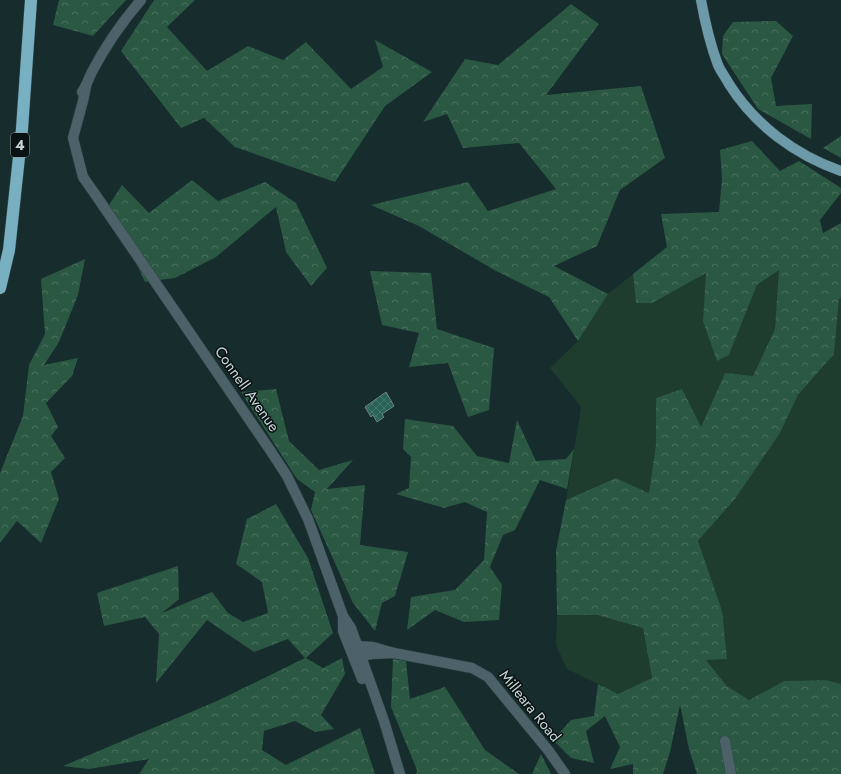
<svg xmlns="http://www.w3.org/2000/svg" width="841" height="774" font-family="Jost,sans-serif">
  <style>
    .grass { fill: #1f3d2e }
    .forest { fill: url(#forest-crowns) }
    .building { fill: url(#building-cross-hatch); stroke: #708782 }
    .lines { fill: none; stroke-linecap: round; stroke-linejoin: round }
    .minor-casing { stroke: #324748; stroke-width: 11 }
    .major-casing { stroke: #324748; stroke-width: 11 }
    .highway-casing { stroke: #324748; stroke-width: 13 }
    .minor { stroke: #4c6168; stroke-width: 10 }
    .major { stroke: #6d9aa8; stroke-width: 10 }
    .highway { stroke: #79b0c1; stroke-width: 12 }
    .labels { text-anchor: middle; stroke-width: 3; stroke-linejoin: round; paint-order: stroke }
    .shield { fill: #091213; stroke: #8f9a9c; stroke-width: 1 }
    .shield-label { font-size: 14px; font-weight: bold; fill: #c8d5d6 }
    .street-label { font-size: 15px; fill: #c8d5d6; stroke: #091213 }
  </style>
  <defs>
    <pattern id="forest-crowns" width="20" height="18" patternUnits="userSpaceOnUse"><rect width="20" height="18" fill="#2b5842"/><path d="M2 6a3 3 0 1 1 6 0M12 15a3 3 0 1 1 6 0" fill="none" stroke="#486f5d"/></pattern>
    <pattern id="building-cross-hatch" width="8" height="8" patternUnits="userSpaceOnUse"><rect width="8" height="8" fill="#276157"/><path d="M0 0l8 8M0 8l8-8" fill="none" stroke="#45776e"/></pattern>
  </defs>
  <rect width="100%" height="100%" fill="#162c2d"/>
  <path class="grass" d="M780,269L775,329L753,376L725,374L701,428L656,398V444L649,493L616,478L566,500L581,407L550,368L578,341L608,294L633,274L636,303L707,273L703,321L729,355L757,285Z
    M841,297V684L826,680L784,681L749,700L727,686L706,660L726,659L698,541L735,499L780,433L798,395L834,354L839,299Z
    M557,615H597L643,628L652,678L618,694L567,669L556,645Z"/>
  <path class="forest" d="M59,0H126L93,36L53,25Z
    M154,0H195L167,27L207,71L248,46L283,60L306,42L351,89L383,67L375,40L432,72L385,106L335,182L235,147L204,118L181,128L121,51Z
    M571,4L599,24L546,95L641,86L665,158L620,190L597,246L554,266L608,294L578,341L549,297L496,271L419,226L371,205L468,182L488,211L556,189L519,143L463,148L447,114L423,122L465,59L498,65Z
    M776,21L793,36L771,78L776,106L812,104L811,139L758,109L722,54L723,36L733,22Z
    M841,136V158L823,148Z
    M752,141L780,171L799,161L841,188V193L820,220L823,233L841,223V297L839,299L834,354L798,395L780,433L735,499L698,541L722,611L727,659L706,660L727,686L749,700L784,681L826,680L841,684V774H697L689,749L680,705L670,752L663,774H633V764L610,769L620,747L605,716L586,731L594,763L571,758L553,740L571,720L594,716L598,684L618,694L652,678L643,628L597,615H557L556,551L566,500L616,478L649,493L656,444V398L682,389L701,427L725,373L753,376L775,329L779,270L757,285L729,355L717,361L703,321L706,273L652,303H636L633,274L667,247L661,214L719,212L722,179L720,150Z
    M192,180L218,201L265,182L296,203L327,268L311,286L286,252L276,207L216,257L175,278L145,282L109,205L122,185L149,213Z
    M85,259L78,295L59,342L44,365L78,358L72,376L46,403L58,427L51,436L65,458L51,472L59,499L41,543L17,521L0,543V473L23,416L29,365L45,334L41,279Z
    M370,271L431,273L437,329L494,348L489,410L468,417L448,363L409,367L419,333L382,325Z
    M276,389L289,441L319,470L353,460L327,489L365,485L360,545L408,552L395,596L382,603L375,631L353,603L311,510L315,492L297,479L241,392Z
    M405,419L453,426L477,456L509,463L517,420L536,461L566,459L574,449L567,489L540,480L515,530L503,535L490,567L502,585L499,620L464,622L435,610L407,630L411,597L455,590L484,560L487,512L465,502L444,508L396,494L409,488L411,457L403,449Z
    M276,504L308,558L333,633L306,658L323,668L342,658L345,674L321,715L334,729L315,732L295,721L264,731L262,750L286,765L360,728L375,774H139L149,759L89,769L63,766L217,701L305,658L288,639L254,652L207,620L156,683L159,634L145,617L104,626L97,593L178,566L179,599L162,613L212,592L228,613L243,622L268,613L262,582L236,564L247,519Z
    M393,659L406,661L410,699L445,687L485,750L519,774H416L417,770L391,707Z
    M541,754L551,774H532Z"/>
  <path class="building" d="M386,392L394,406L382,414L384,417L377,422L373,415L371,417L365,407Z"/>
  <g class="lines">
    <defs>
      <path id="minor" d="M86,87L83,101L73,138L83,177L95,194L270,450L287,476L308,519L343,616L351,628L384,721L400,774
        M82,92C87,85 89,77 93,70C106,45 123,21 141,0
        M343,616V631L362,679
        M394,653L372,654L361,656L352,652L357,646L373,647L394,653L472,668L488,677L548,750L565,774
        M725,741L731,774"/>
      <path id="major" d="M701,0C705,22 710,44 718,65C721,72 726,78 729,84C755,125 795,155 841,171"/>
      <path id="highway" d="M0,288L9,250L22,129L31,0"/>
    </defs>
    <use href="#minor" class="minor-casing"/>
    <use href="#major" class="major-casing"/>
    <use href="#highway" class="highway-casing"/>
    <use href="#minor" class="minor"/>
    <use href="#major" class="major"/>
    <use href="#highway" class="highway"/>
  </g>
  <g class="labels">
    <rect class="shield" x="11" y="133" width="18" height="24" rx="3"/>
    <g class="shield-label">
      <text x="20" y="150">4</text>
    </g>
    <g class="street-label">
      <text transform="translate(247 389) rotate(55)" y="5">Connell Avenue</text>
      <text transform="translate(530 706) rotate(51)" y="5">Milleara Road</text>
    </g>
  </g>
</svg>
